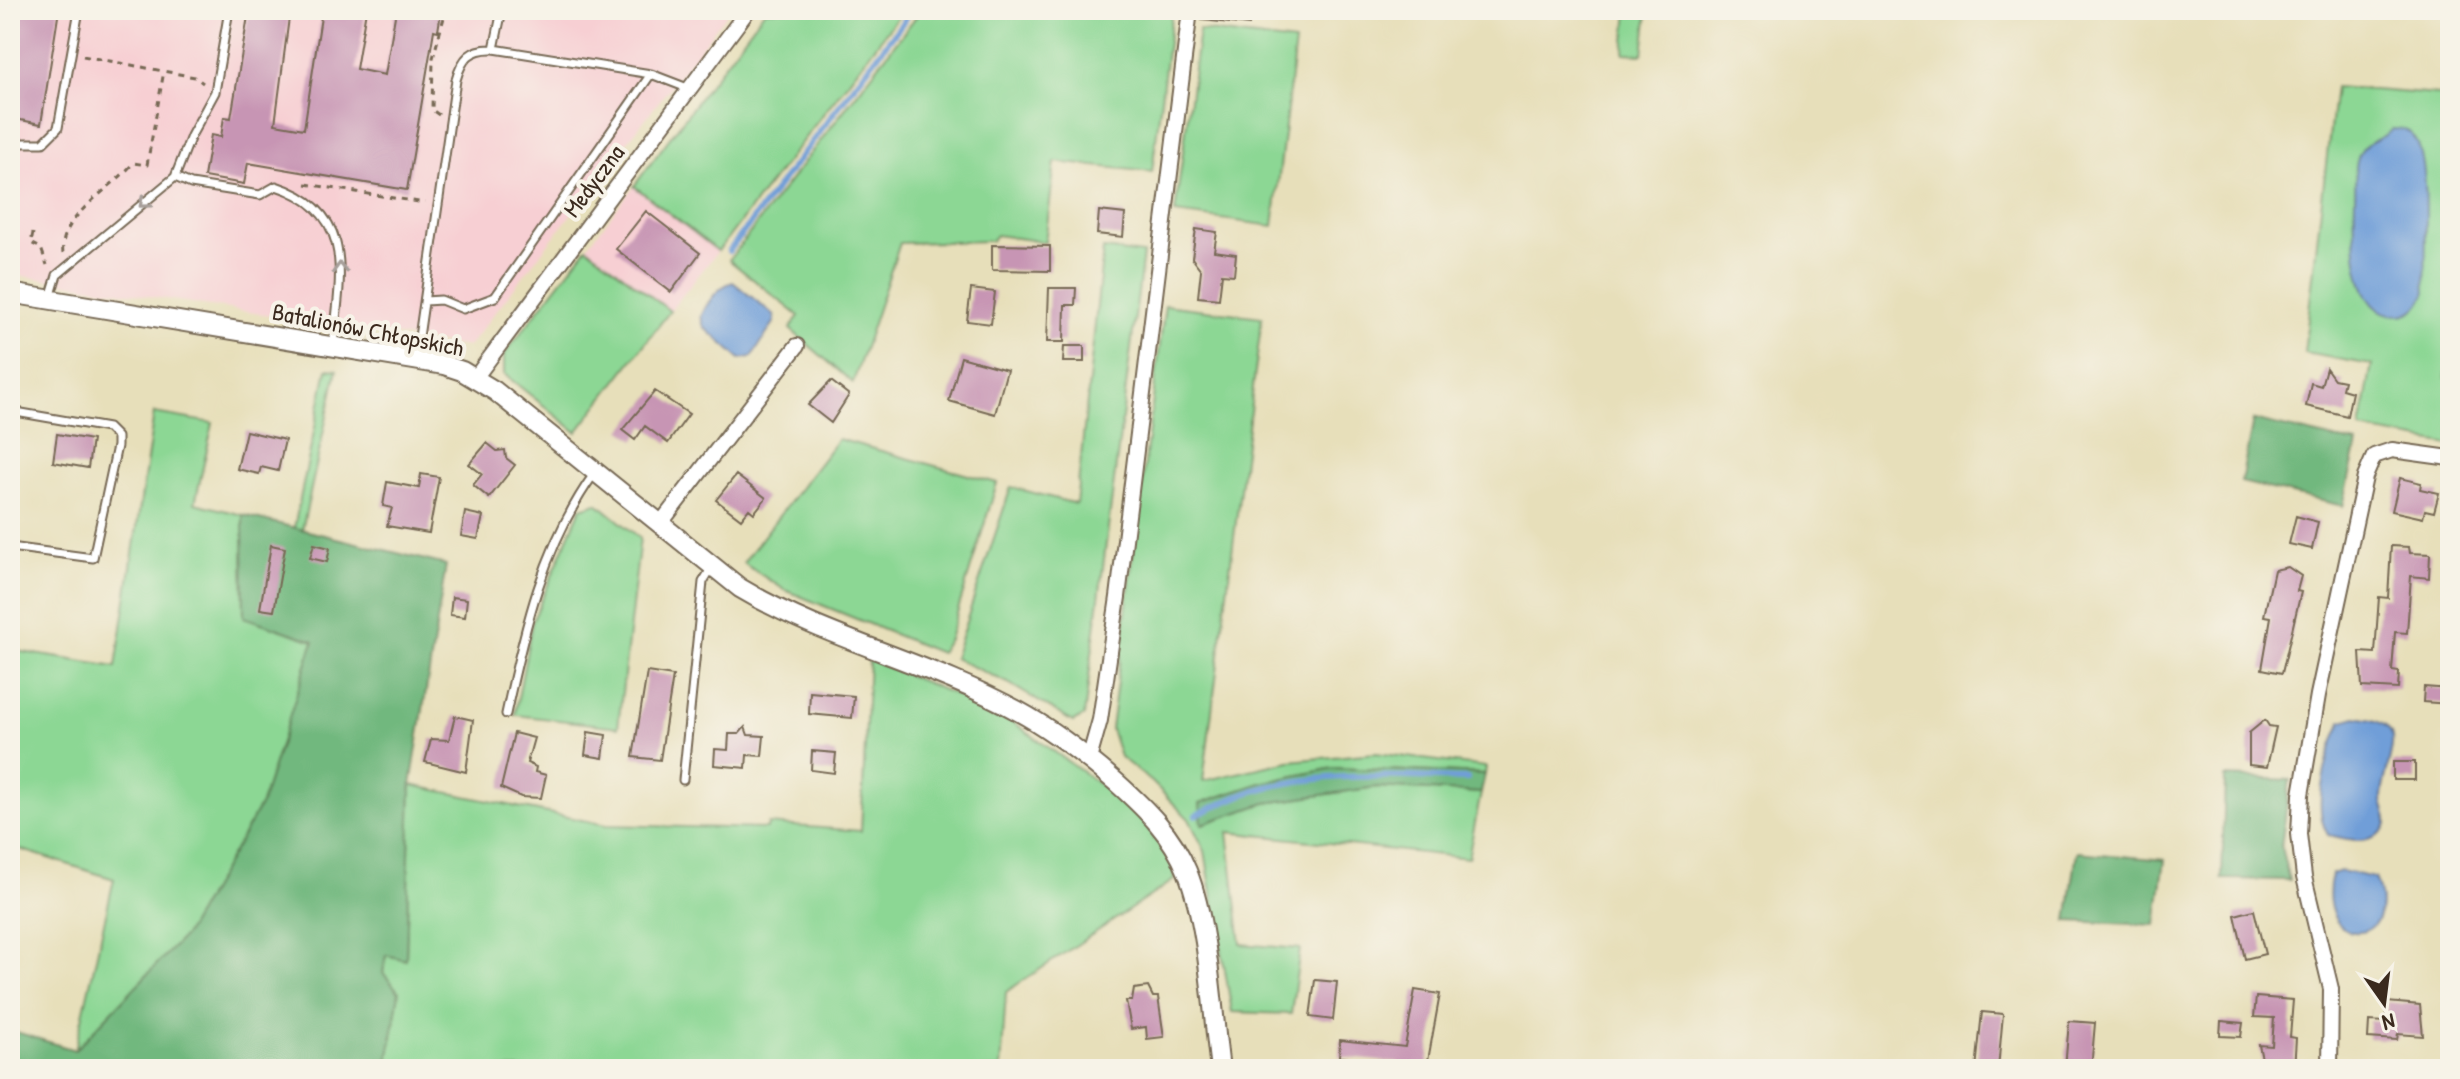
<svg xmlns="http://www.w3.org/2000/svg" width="2460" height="1079" font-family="'Patrick Hand',sans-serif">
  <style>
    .built { fill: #f7cfd3 }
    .green { fill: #8cd794; stroke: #648059; stroke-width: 2 }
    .forest { fill: #71b87e; stroke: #56714e; stroke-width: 2 }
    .water { fill: #6f9ed8; stroke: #55647b; stroke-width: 2 }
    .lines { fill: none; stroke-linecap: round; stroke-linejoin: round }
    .stream { stroke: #6f9ed8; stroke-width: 6 }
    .building { fill: #c795b4 }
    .service-casing { stroke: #776955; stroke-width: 11 }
    .minor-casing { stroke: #776955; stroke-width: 18 }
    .tertiary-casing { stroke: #776955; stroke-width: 22 }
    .path { stroke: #776955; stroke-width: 3; stroke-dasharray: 6 6; stroke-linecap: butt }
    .service { stroke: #fff; stroke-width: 7 }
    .minor { stroke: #fff; stroke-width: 14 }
    .tertiary { stroke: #fff; stroke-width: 18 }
    .oneway { stroke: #a79f9a }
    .labels { text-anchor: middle; stroke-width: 8; stroke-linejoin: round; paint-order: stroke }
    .street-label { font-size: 24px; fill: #3b2a1e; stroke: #f7f3e8 }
  </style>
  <rect width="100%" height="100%" fill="#f7f3e8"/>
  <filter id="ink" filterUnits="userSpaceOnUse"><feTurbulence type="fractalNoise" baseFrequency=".0125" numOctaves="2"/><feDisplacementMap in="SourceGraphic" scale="16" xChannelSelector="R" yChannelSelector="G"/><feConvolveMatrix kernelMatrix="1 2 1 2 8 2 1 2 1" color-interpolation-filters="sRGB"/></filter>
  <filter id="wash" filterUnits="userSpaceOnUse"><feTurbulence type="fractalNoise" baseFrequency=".006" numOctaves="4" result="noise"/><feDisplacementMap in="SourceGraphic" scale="32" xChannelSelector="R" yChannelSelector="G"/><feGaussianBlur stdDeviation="1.8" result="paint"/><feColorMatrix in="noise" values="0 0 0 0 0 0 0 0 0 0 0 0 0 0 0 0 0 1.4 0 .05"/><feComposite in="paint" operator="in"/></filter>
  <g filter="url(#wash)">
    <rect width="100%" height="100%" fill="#e7dfba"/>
    <path class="built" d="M10,10H730L468,347L10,274Z
      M634,186L718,251L670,311L587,247Z"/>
    <path class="green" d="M765,10H903L718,251L634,186Z
      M921,10H1172L1152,172L1055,162L1045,242L996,235L991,241L900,243L853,383L790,329L799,316L729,260Z
      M1628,10H1648L1643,54L1624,53Z
      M1199,30L1295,42L1273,226L1175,213Z
      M2335,87L2450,96V340L2446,378L2450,379V445L2360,429L2372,365L2304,353Z
      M587,247L670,311L577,432L504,374V355Z
      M1103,249L1143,254L1084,716L1073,722L1008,683L954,658L1011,487L1076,504Z
      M1165,305L1262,317L1203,781L1289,761L1376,753L1486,767L1485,774L1333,768L1261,783L1200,803L1203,824L1266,803L1377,787L1481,793L1468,858L1228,832L1241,944L1300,949L1291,1014L1232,1012L1205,851L1189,819L1152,782L1120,757L1111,729Z
      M327,369L337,370L302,530L294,528Z
      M154,413L213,423L195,503L243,515L244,617L314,641L261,804L185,935L75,1050L114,879L10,846V650L116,667Z
      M838,439L997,483L949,639L940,653L785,590L743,563Z
      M597,503L640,538L618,727L515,715L532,622L581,508Z
      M869,659L1003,715L1130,806L1157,832L1173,860L1174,880L1006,992L1001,1069H387L399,992L383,973L386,954L406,959L411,785L606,825L767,829L768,824L861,831Z"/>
    <path class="forest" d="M2253,420L2357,444L2343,506L2241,482Z
      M243,515L446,565L411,785L406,960L386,955L383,973L399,992L387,1069H10V1030L75,1050L185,935L261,804L314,641L244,617Z
      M1333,768L1485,774L1481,793L1377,787L1266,803L1202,824L1200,803L1261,783Z
      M2225,777L2290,780L2281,847L2289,880L2222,879Z
      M2077,852L2165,860L2156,925L2067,921Z"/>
    <path class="water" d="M2392,129C2402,129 2408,129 2414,137C2433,164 2423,257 2426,292C2421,305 2414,314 2400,315C2350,318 2354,229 2355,199C2356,184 2353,162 2362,150C2368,140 2385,139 2392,129Z
      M733,282L774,315L775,321L752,357L740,359L704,327L701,317C707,303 718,286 733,282Z
      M2356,717C2368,719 2383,720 2390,731C2398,743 2382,780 2382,797C2381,810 2394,820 2382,832C2367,845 2345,839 2328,835C2310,806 2329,750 2342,721Z
      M2341,871L2375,878C2404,949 2313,953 2332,874Z"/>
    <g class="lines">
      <path class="stream" d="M729,251L912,10
        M1196,815C1213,808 1230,799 1247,793C1317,770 1395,777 1467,779"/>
    </g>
    <g id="blocks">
      <path class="building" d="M18,10H59L41,124L10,118V57Z
        M249,10H290L275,124L304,129L322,10H366L356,69L385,75L396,10L441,12L438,31L434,30L407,190L248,163L244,184L204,177L211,135L221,137L224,117L231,118Z
        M1203,10H1251L1249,25L1202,20Z
        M646,211L700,253L671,292L616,249Z
        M1099,211L1125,214L1123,237L1097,234Z
        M1196,229L1217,232L1214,251L1236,254L1234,275L1222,274L1219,299L1198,297L1201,270L1192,258Z
        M992,245L1050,246V271L992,270Z
        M1049,288H1076L1075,305H1065L1064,342H1047Z
        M971,289L995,292L991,324L967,321Z
        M1064,346H1084V362H1063Z
        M961,357L1007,370L995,414L949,401Z
        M2326,368L2334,379L2344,381L2342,389L2352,392L2347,416L2306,406L2311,383L2321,386Z
        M831,381L849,395L831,423L808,405Z
        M655,391L689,414L668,443L645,426L635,440L622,430Z
        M246,431L285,440L278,471L261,467L259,474L237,469Z
        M57,434L92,440L88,468L53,462Z
        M487,443L497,451L505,450L506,458L515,465L489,498L473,485L482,474L469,464Z
        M421,474L439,477L429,533L387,526L392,508L383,506L387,482L419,488Z
        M736,475L766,498L754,513L749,509L741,519L716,500Z
        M2400,478L2421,483L2420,489L2439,493L2434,512L2425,510L2423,518L2392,511Z
        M465,512L483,516L478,539L461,536Z
        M2296,516L2318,522L2312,549L2289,544Z
        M314,544L330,548L327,562L310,558Z
        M271,545L285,548L274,611L260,609Z
        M2391,546L2409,547L2410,553L2430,554L2429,578L2411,576L2407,633L2395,632L2392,671L2399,672L2398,689L2362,687L2360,652L2375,653L2379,597L2388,598Z
        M2288,567L2301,576L2297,591L2301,592L2282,673L2262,669L2271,617L2264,616L2274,570Z
        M452,597L467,599L465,617L450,615Z
        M647,672L673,676L660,760L633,757Z
        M2424,687L2450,689V704L2423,702Z
        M810,692L854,696L852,718L809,714Z
        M455,716L473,720L466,772L425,762L431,739L449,740Z
        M2265,720L2269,726L2276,727L2267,767L2249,765V733Z
        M745,727L748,735L764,736L762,756L747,755L746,768L714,765L715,749L728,750L729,734H739Z
        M588,732L606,735L603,758L585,755Z
        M514,733L534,738L527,763L536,767L535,772L546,775L541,798L521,797L501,788Z
        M812,751L836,753L834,773L811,770Z
        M2393,762H2415V780H2393Z
        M2254,910L2265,954L2245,959L2235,915Z
        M1315,980L1337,982L1333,1020L1310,1017Z
        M1148,987L1153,997H1158L1164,1037L1147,1039L1146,1027L1131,1029L1126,1001H1132L1134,989Z
        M1415,990L1440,994L1427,1066L1339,1057L1340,1040L1405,1047Z
        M2256,997L2293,1000L2290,1037L2296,1038L2294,1069H2264L2259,1045L2272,1046L2274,1018L2254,1017Z
        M2387,1002L2420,1005L2423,1036L2398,1034L2397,1040L2368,1038L2369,1021L2385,1022Z
        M1982,1012L2003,1014L1998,1069H1976Z
        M2069,1021L2095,1023L2091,1069H2065Z
        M2221,1021L2243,1023L2241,1037L2220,1036Z"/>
    </g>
  </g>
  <g filter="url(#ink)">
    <use href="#blocks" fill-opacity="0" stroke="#776955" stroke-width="2"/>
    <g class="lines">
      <defs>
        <path id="service" d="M494,49L502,10
          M651,74L690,89
          M10,143H43L58,128L79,10
          M175,177L191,136L215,92L229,10
          M50,298L57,275L175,177L191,184L260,195L276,186C357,212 340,278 333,345
          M416,358L456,80C462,58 471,48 494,49L651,74L495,297L463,309L441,300L425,301
          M10,411L108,428L117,437V446L93,558L10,547
          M506,714C524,631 543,545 594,474
          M683,780L703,582L712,567"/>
        <path id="minor" d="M475,378L748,10
          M660,524L797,346
          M1089,759L1100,720L1118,597L1190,10
          M2330,1069L2331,989L2304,877L2299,834L2301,795L2318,695L2365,477L2374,456L2392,450L2450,458"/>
        <path id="tertiary" d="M10,293L444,365L462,371L495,391L740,588C827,640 929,662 1018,711C1053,730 1086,756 1116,782C1146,809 1172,834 1187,871C1209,926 1212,1010 1220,1069"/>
      </defs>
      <use href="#service" class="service-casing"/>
      <use href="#minor" class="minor-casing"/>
      <use href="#tertiary" class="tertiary-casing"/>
      <path class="path" d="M472,10L485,12
        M83,56L195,77L203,83
        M439,115L432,110L433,58L446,10
        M306,184L425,203
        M33,233L31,243L41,248L47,265
        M63,253C58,216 113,189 133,163L147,165L164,71"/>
      <use href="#service" class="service"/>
      <use href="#minor" class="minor"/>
      <use href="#tertiary" class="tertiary"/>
    </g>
    <defs><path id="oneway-chevron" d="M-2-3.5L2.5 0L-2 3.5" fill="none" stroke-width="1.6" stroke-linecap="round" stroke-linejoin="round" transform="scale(2)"/></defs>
    <g class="oneway">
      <use href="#oneway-chevron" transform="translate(144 203) rotate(140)"/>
      <use href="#oneway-chevron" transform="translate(340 268) rotate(-92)"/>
    </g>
  </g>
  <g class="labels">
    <g class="street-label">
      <text transform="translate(594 181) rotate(-53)" y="8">Medyczna</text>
      <text transform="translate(368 330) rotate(11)" y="8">Batalionów Chłopskich</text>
    </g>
  </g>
  <rect width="2460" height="1079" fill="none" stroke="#f7f3e8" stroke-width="40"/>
  <g transform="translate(2384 1003) rotate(166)" stroke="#f7f3e8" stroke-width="6" paint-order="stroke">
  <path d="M0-6L14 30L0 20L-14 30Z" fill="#3b2a1e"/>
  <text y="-12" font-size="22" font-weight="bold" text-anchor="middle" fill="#3b2a1e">N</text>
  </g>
</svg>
